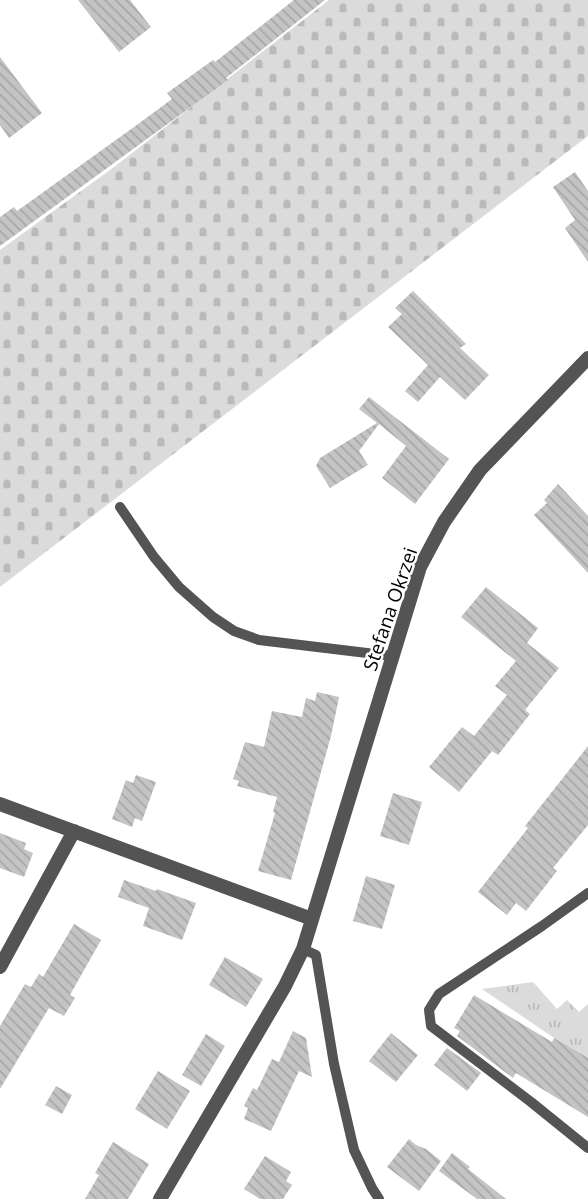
<svg xmlns="http://www.w3.org/2000/svg" width="588" height="1199" font-family="'Open Sans',sans-serif">
  <style>
    .grass { fill: url(#grass-tufts) }
    .cemetery { fill: url(#cemetery-stones) }
    .building { fill: url(#building-back-hatch) }
    .lines { fill: none; stroke-linecap: round; stroke-linejoin: round }
    .service { stroke: #545454; stroke-width: 10 }
    .minor { stroke: #545454; stroke-width: 14 }
    .labels { text-anchor: middle; stroke-width: 5; stroke-linejoin: round; paint-order: stroke }
    .street-label { font-size: 19px; fill: #000; stroke: #fff }
  </style>
  <defs>
    <pattern id="grass-tufts" width="24" height="20" patternUnits="userSpaceOnUse" patternTransform="scale(1.75)"><rect width="24" height="20" fill="#dbdbdb"/><path d="M3 7l-1-3M5 7V3M7 7l1-3M15 17l-1-3M17 17v-4M19 17l1-3" fill="none" stroke="#bababa"/></pattern>
    <pattern id="cemetery-stones" width="16" height="16" patternUnits="userSpaceOnUse" patternTransform="scale(1.75)"><rect width="16" height="16" fill="#dbdbdb"/><path d="M2 7V4a2 2 0 0 1 4 0v3zM10 15v-3a2 2 0 0 1 4 0v3z" fill="#bababa"/></pattern>
    <pattern id="building-back-hatch" width="6" height="6" patternUnits="userSpaceOnUse" patternTransform="scale(1.75)"><rect width="6" height="6" fill="#c4c4c4"/><path d="M-1 5l2 2M0 0l6 6M5-1l2 2" fill="none" stroke="#a7a7a7"/></pattern>
  </defs>
  <rect width="100%" height="100%" fill="#fff"/>
  <path class="grass" d="M533,982L557,1009L567,1000L579,1012L588,1004V1061L482,989Z"/>
  <path class="cemetery" d="M329,0H588V136L0,587V250L114,167Z"/>
  <path class="building" d="M78,0H130L151,27L119,52Z
    M294,0H325L226,78L228,80L0,246V217L14,207L17,211L134,127L172,99L167,93L213,60L215,62Z
    M0,57L42,113L9,138L0,125Z
    M575,172L588,191V262L565,228L575,220L553,187Z
    M413,291L466,344L460,348L489,375L465,400L440,377L418,402L405,391L428,365L388,327L402,314L395,308Z
    M369,397L449,459L415,504L382,478L406,446L379,424L359,451L368,465L330,488L316,466L320,458L377,423L359,409Z
    M558,484L588,516V573L534,515L547,503L544,500Z
    M486,587L538,628L527,643L559,668L525,710L530,714L498,755L492,751L459,792L429,767L462,727L474,736L507,695L495,686L516,661L461,617Z
    M317,692L339,697L331,736L291,880L258,871L275,813L273,812L277,797L237,786L239,781L233,779L245,742L264,747L272,711L302,717L306,698L315,701Z
    M588,746V825L553,868L557,871L526,911L516,903L507,915L478,892L528,828L525,826Z
    M136,775L156,782L142,821L135,818L132,827L112,819L126,780L133,783Z
    M393,793L422,802L409,845L380,836Z
    M0,833L26,843L24,849L33,853L24,877L0,868Z
    M366,876L395,885L382,929L353,921Z
    M124,880L156,891L157,889L196,903L182,940L143,926L149,908L118,897Z
    M74,924L101,940L70,995L75,998L64,1016L49,1008L0,1089V1026L25,984L31,987L39,974L43,977Z
    M225,957L263,979L246,1007L209,985Z
    M474,995L552,1042L554,1038L588,1058V1117L516,1073L513,1078L457,1036L460,1031L454,1028Z
    M293,1031L306,1038L312,1077L299,1071L271,1131L244,1119L248,1108L244,1106L253,1088L257,1090L272,1059L279,1062Z
    M391,1033L418,1055L396,1082L369,1061Z
    M206,1034L225,1046L201,1086L182,1075Z
    M447,1048L481,1073L467,1091L434,1065Z
    M158,1071L190,1091L167,1129L135,1109Z
    M56,1086L72,1095L62,1114L45,1105Z
    M409,1139L416,1145L426,1149L441,1161L419,1191L387,1167Z
    M113,1142L149,1164L128,1199H85L99,1175L95,1173Z
    M452,1153L470,1167L468,1169L506,1199H477L439,1171Z
    M265,1156L291,1172L286,1181L292,1185L283,1199H260L244,1189Z"/>
  <g class="lines">
    <path class="service" d="M120,507L154,557L179,587L213,617L234,631L259,640L392,656
      M588,893L542,926L439,994L429,1010L431,1026L531,1102L588,1148
      M303,949L316,955L334,1064L354,1150L372,1188L379,1199"/>
    <path class="minor" d="M0,804L312,919
      M0,967L74,831
      M160,1199L285,986L303,949L420,567L444,522L480,470L588,358"/>
  </g>
  <g class="labels">
    <g class="street-label">
      <text transform="translate(390 609) rotate(-71)" y="7">Stefana Okrzei</text>
    </g>
  </g>
</svg>
